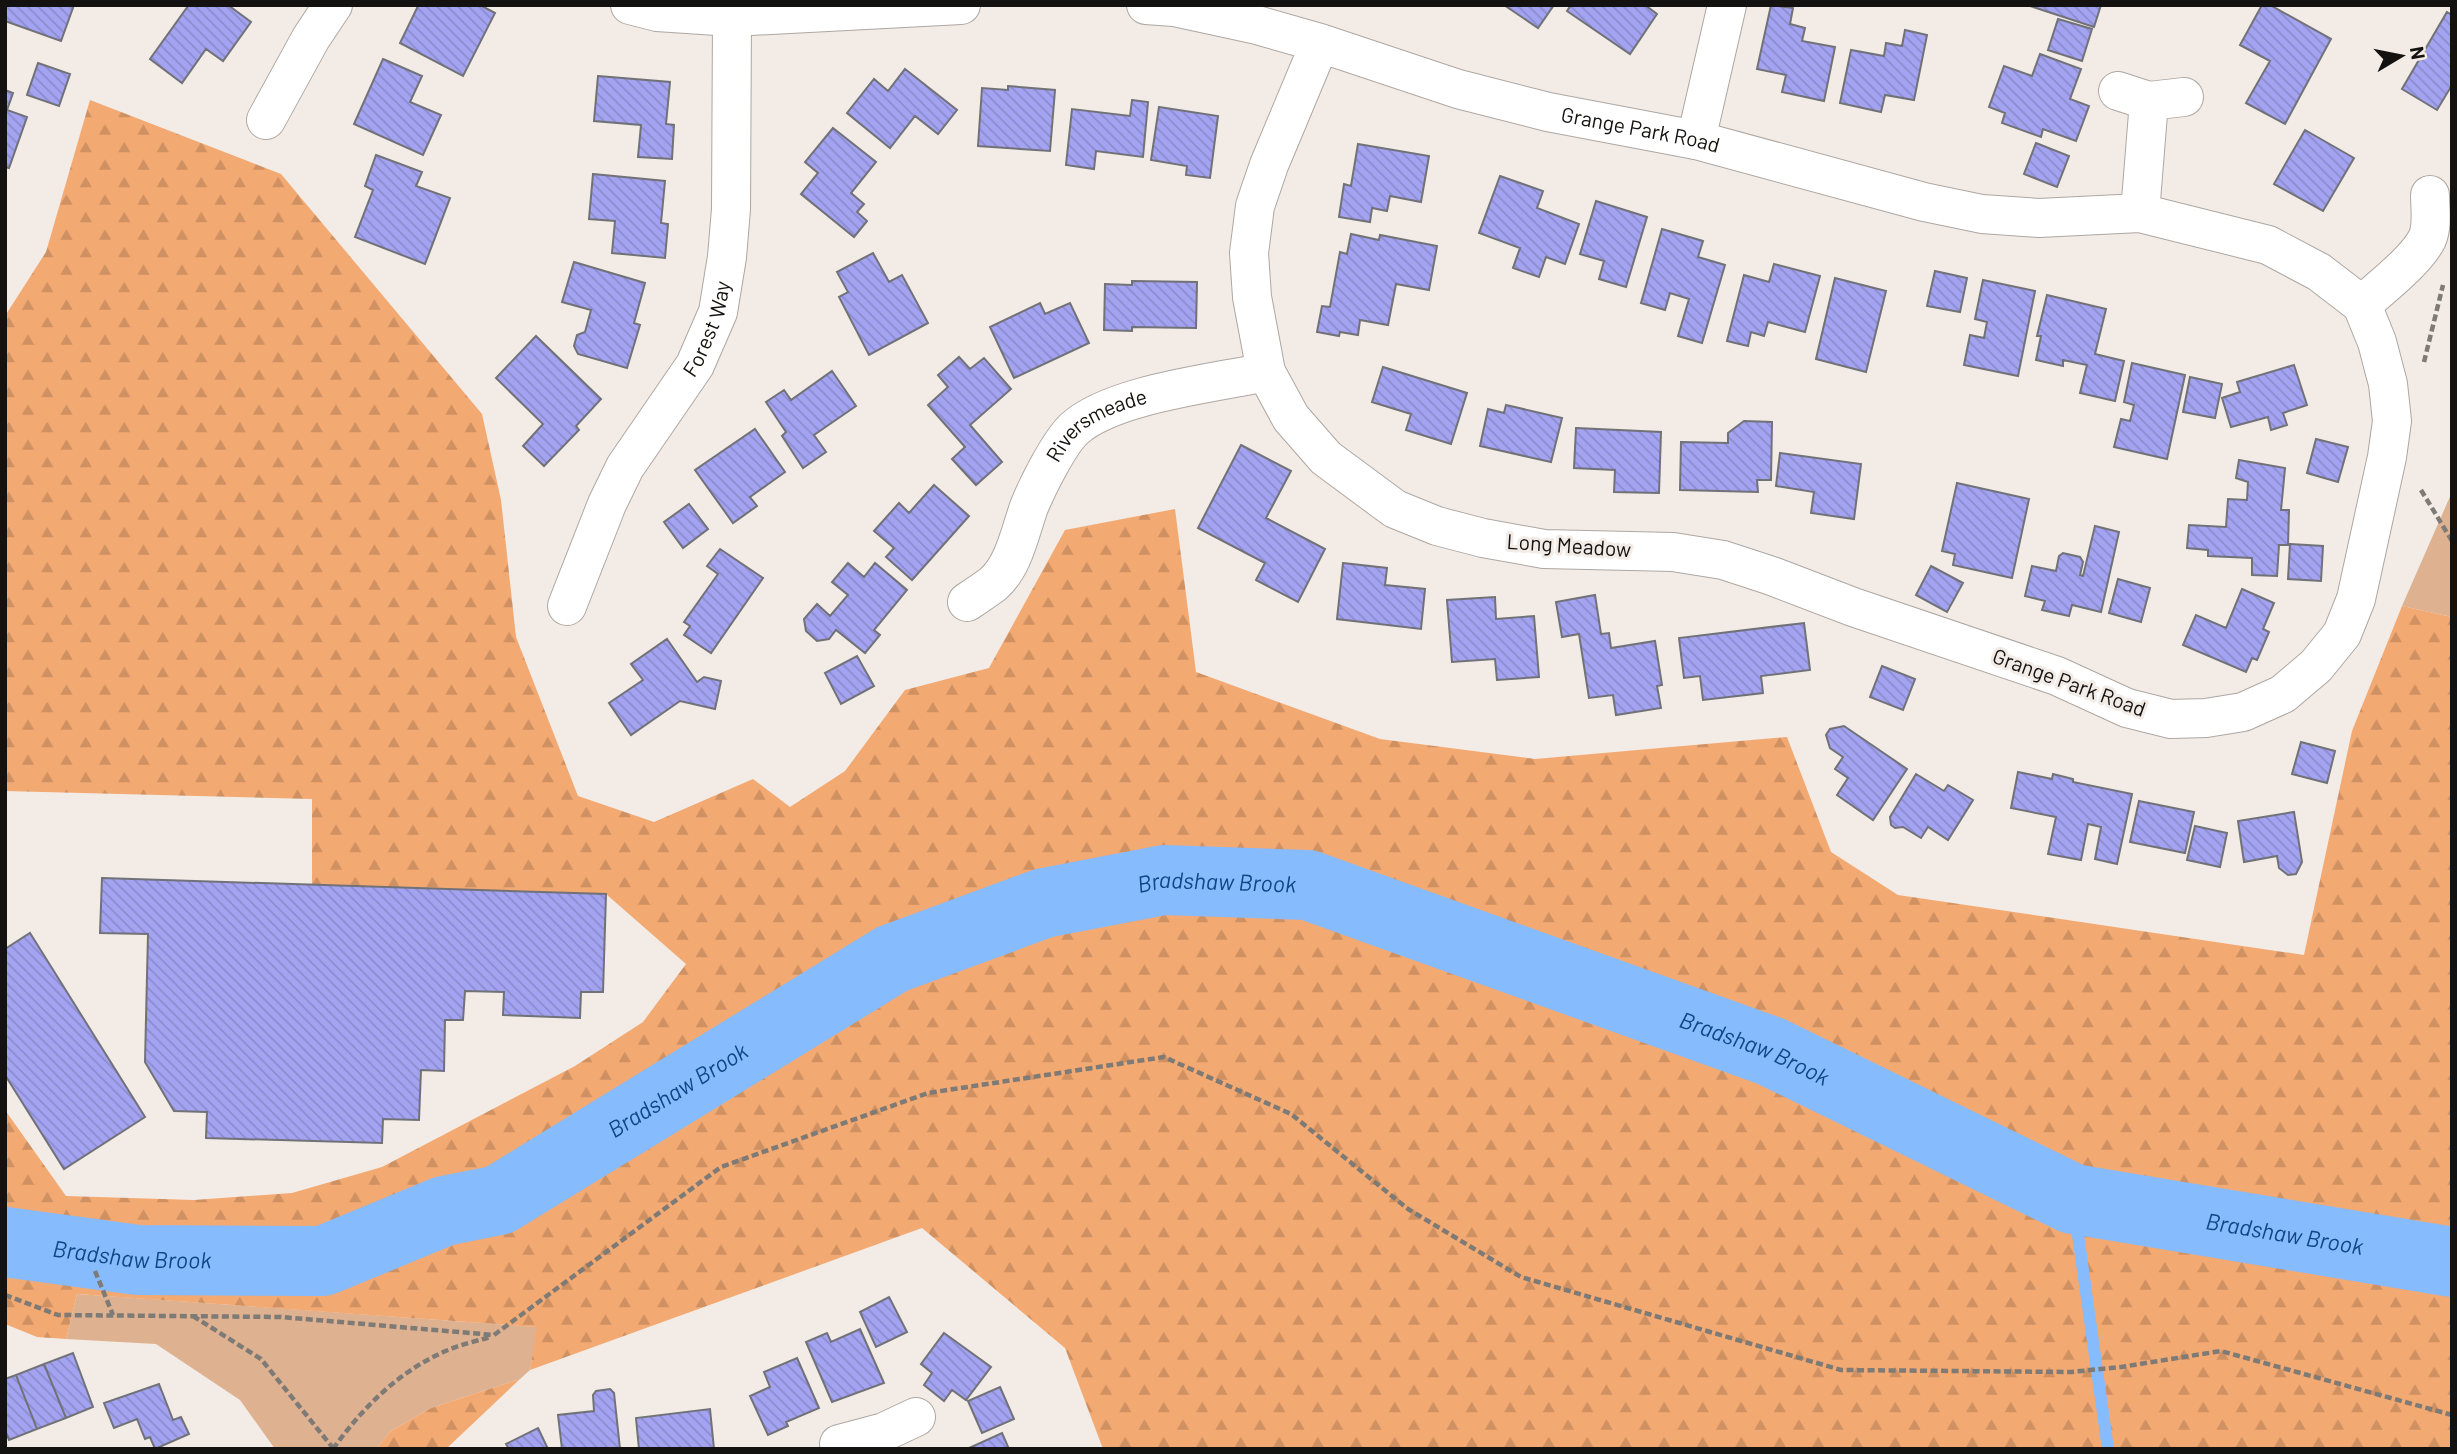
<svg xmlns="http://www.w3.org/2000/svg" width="2457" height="1454" font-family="Barlow,sans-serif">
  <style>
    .grass { fill: #deb190 }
    .forest { fill: url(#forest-firs) }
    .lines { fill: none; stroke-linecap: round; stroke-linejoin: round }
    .stream { stroke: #86bbfe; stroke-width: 12 }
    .river { stroke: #86bbfe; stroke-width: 70 }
    .building { fill: url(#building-back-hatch); stroke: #717178; stroke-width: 2 }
    .street-casing { stroke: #aea7a2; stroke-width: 40 }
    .path { stroke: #7e7a76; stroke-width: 4.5; stroke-dasharray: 7 3.5; stroke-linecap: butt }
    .street { stroke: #fff; stroke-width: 38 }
    .labels { text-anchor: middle; stroke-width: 6; stroke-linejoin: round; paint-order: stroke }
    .street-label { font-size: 21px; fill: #141210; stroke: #f2ebe6 }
    .water-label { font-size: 23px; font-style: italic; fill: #124682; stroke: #f2ebe6 }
  </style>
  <defs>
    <pattern id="forest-firs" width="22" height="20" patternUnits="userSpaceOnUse" patternTransform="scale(1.75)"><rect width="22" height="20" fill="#f3a972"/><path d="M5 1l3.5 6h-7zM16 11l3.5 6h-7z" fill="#cf9062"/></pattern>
    <pattern id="building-back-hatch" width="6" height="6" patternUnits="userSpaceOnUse" patternTransform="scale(1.75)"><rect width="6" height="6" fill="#a3a3f2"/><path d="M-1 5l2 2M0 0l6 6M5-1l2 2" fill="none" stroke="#8b8bce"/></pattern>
  </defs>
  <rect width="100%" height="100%" fill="#f2ebe6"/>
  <path class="grass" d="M2452,492V617L2402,606Z
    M77,1294L136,1298L538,1327L530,1370L520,1379L431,1408L391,1431L376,1449H275L240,1400L156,1344L66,1339Z"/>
  <path class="forest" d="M90,100L281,174L482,414L501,500L516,637L578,796L654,822L753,779L790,807L845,771L905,690L989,668L1065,530L1175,509L1196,672L1380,739L1535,759L1787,737L1831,852L1898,895L2304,955L2352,731L2402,606L2452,617V1449H1103L1065,1348L922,1228L530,1370L537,1327L77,1294L66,1339L37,1337L5,1324V1110L66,1196L194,1200L292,1193L382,1167L575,1066L643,1022L686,964L606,894L312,885V799L5,791V316L46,252Z
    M520,1379L446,1449H376L391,1431L431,1408Z"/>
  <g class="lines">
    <path class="stream" d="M2073,1199L2108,1449"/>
    <path class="river" id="s1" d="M5,1242L138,1260L323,1261L444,1211L499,1200L892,959L1044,903L1164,880L1308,885L1770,1051L2073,1199L2452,1262"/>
  </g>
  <path class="building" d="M5,5H74L61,41L5,21Z
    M187,5H228L251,22L223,61L206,49L182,83L150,59L188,6Z
    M416,5H480L495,13L463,76L400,43L418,6Z
    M1504,5H1554L1538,28Z
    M1571,5H1645L1657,14L1630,54L1567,11Z
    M1771,5L1793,8L1790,24L1805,28L1802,41L1835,47L1824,101L1782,92L1786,75L1757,69Z
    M2027,5H2101L2094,27Z
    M2262,5H2270L2331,39L2285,124L2246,103L2270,61L2240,45Z
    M2447,12L2452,15V85L2437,110L2402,89Z
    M2058,19L2092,29L2082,61L2048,50Z
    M1905,30L1927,35L1914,100L1885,95L1881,112L1840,103L1851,50L1884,56L1886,43L1902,46Z
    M2040,54L2081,69L2070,99L2089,106L2076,141L2043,129L2041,137L2002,123L2005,113L1989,107L2004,66L2032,76Z
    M383,59L422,76L410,102L441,115L423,155L354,124Z
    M38,63L70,74L59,106L27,95Z
    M905,69L957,110L938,134L915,116L890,148L847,113L874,79L888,91Z
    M598,76L670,82L666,124L674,125L672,159L638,157L641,125L594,121Z
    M1008,86L1055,90L1050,151L978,146L982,88L1008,90Z
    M5,90L13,93L7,110L27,117L9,168L5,167Z
    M1132,100L1148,102L1143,157L1096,151L1094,169L1066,165L1072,109L1130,116Z
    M1159,107L1218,116L1210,178L1186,175L1187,166L1151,160Z
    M833,128L876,162L851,193L864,204L857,212L867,221L854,237L801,194L818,173L805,162Z
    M2305,130L2354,158L2323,211L2274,184Z
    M2036,143L2069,156L2057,187L2024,174Z
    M1358,144L1429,156L1421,202L1390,196L1387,211L1372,208L1370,222L1339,217L1344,184L1351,186Z
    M376,155L422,172L416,186L450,198L425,264L355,237L373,190L365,186Z
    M593,174L665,181L661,223L668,224L665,258L612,253L615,221L589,219Z
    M1500,176L1543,191L1537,208L1579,224L1565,264L1546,257L1539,277L1513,268L1520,248L1479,233Z
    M1596,201L1647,217L1626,287L1599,279L1604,261L1580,254Z
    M1662,229L1703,241L1698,257L1725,265L1702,343L1678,336L1689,299L1670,293L1665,310L1641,303Z
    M1351,234L1379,240L1380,235L1437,246L1429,290L1396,284L1388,325L1360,320L1358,335L1340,332L1339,336L1317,332L1322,306L1330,307L1340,252L1347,254Z
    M873,253L889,282L902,275L928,323L869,355L839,297L848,292L837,272Z
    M574,262L645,283L634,323L640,325L627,368L578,354L574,346L577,335L585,332L591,310L562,302Z
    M1774,264L1820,276L1805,332L1768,322L1764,336L1751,332L1748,346L1727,341L1744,275L1769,282Z
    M1935,271L1967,278L1960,312L1927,306Z
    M1835,278L1886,291L1866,372L1816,359Z
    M1983,280L2035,291L2018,376L1964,365L1970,335L1984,338L1987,322L1975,319Z
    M1132,281L1197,282L1196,328L1132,327V331L1104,330L1105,284L1132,285Z
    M2047,295L2106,309L2095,354L2124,361L2115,401L2080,393L2087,365L2063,360V366L2036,360L2041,336H2037Z
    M1040,303L1045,314L1070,303L1089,343L1014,378L990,327Z
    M536,336L601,399L576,426L579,430L544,466L523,446L543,424L496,378Z
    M959,357L970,369L984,358L1011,389L970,425L1002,462L976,485L952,459L965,447L928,405L948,387L938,375Z
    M2132,363L2185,375L2167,459L2114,447L2121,419L2130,421L2134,405L2124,402Z
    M2294,365L2307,405L2283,413L2287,425L2271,430L2268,417L2231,427L2222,398L2240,392L2237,382Z
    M1383,367L1467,393L1451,444L1406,430L1411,414L1372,402Z
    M832,371L856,406L814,435L826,452L803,468L782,436L786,432L766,402L784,390L791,400Z
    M2190,377L2222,384L2215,418L2183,412Z
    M1506,405L1562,418L1551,462L1480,446L1488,409L1504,413Z
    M1744,421L1772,422L1771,480H1757L1758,492L1680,490L1681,442L1728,443V433Z
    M1576,428L1661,432L1659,493L1614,492L1615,470L1574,468Z
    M755,429L785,472L750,497L757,506L733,523L695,470Z
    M2316,439L2348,447L2338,482L2307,473Z
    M1241,445L1291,471L1266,518L1325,549L1298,602L1256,580L1265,563L1198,528Z
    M1780,453L1861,464L1854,519L1811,513L1814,492L1776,486Z
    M2239,460L2285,468L2281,510H2289L2288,545H2279L2277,576L2252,575V558L2208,556V550L2187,548L2189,525L2226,527L2228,499L2247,500L2248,482L2236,478Z
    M1957,483L2029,499L2012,578L1953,565L1955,554L1942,551Z
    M934,485L969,516L912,580L886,557L894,548L874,531L899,503L909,513Z
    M689,504L708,529L683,548L664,522Z
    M2095,526L2119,532L2101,612L2072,605L2069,616L2042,610L2045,601L2025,596L2032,566L2056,571L2059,556L2063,553L2080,557L2083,562L2080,575L2083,576Z
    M2290,544L2323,546L2321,581L2288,579Z
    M720,549L763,578L711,653L684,635L690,626L684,622L718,574L707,566Z
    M848,563L864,577L875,563L907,590L874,630L880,635L865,653L836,630L829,639L817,641L806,631L804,619L817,604L830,616L848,595L832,582Z
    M1343,563L1387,568L1385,585L1425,589L1421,629L1337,619Z
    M1931,566L1963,583L1947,612L1916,595Z
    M2118,579L2150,588L2141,622L2109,613Z
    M2242,589L2274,603L2263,629L2269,632L2257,660L2252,658L2246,672L2183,645L2196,615L2226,628Z
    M1595,595L1601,634L1609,633L1611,648L1655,641L1662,685L1657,686L1661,708L1616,715L1613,695L1589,698L1579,634L1562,637L1556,602Z
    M1495,597L1496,619L1534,616L1539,677L1497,680L1495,659L1452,662L1447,600Z
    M1804,623L1810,670L1761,676L1763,693L1703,700L1700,676L1684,678L1679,638Z
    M667,639L697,682L704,677L721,681L715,709L680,701L631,735L609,703L643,680L631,664Z
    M857,656L874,686L841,704L825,673Z
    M1882,666L1915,679L1903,710L1870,697Z
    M1844,726L1907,769L1873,820L1837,795L1848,778L1835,769L1843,757L1830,748L1826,735L1830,729Z
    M2301,742L2335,751L2327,783L2292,774Z
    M2018,772L2052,779L2053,774L2073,779V782L2132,794L2117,864L2095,859L2101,827L2088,824L2081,860L2048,854L2056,817L2011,808Z
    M1916,774L1944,791L1948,785L1973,800L1948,840L1928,827L1921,838L1903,827L1895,828L1891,825L1890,817Z
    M2139,801L2194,812L2185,853L2130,842Z
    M2294,812L2302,862L2296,874L2288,875L2279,868L2277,856L2244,862L2238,821Z
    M2195,826L2227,833L2220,867L2187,860Z
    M102,878L606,894L603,992H581L580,1018L503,1015L504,992L465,991L463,1020H445L444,1071L421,1070L419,1120L383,1119L382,1143L206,1138L207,1112L174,1111L145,1062L148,934L100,933Z
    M30,933L145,1117L64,1169L5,1075V949Z
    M889,1297L907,1332L876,1347L860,1312Z
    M860,1329L884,1383L832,1402L806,1342L827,1333L831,1342Z
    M944,1333L991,1367L966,1400L952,1390L944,1401L924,1385L932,1373L921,1364Z
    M73,1353L93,1407L66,1418L44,1364Z
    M797,1358L819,1408L786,1422L788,1426L768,1435L750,1396L770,1387L764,1372Z
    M44,1364L66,1418L37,1429L16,1375Z
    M16,1375L37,1429L9,1440L5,1430V1379Z
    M159,1384L173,1420L181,1417L189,1434L155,1449L150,1437L145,1439L137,1419L114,1428L104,1403Z
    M1000,1387L1014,1419L982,1433L968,1401Z
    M610,1389L614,1393L620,1449H562L558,1415L594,1411L593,1395L596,1391Z
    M710,1409L714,1449H639L636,1418Z
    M538,1428L548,1449H509L506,1444Z
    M1002,1433L1009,1449H967Z"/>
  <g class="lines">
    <defs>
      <g id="street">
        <path d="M630,5L657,12L732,17L961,5"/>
        <path id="s2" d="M1146,5L1174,7L1257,25L1320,43L1458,89L1548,112L1696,140L1924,202L1982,214L2039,218L2140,213L2268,245L2319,272L2362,305L2377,342L2388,384L2392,421L2387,457L2356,599L2342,634L2316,666L2283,694L2243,712L2206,718L2171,719L2127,708L2057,676L1853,607L1772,576L1723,560L1673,552L1544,549L1483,538L1437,526L1395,509L1326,458L1291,418L1266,372L1252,297L1249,253L1255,206L1269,165L1320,43"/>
        <path d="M2118,91L2149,101L2184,97"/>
        <path d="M266,120L311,38L333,5"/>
        <path d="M1696,140L1727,5"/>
        <path d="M2140,213L2149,101"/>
        <path d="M2362,305C2381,287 2415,262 2427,239C2433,226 2430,209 2430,195"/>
        <path id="s3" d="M967,602C976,596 985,590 993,584C1014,566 1020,532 1029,507C1037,487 1059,443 1074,429C1112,394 1215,383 1266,372"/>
        <path id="s4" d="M567,606L607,504L625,467L695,365L718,312L727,257L731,209L732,17"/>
        <path d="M839,1444L884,1432L916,1417"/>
      </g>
    </defs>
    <use href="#street" class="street-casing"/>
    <path class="path" d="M2424,362L2443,285
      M2421,490L2452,541
      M95,1271L113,1315
      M5,1295L58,1315L281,1317L494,1335L721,1167L928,1093L1164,1057L1291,1114L1408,1209L1521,1277L1841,1370L2071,1372L2121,1367L2221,1351L2452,1415
      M193,1316L261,1359L333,1448
      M333,1449C363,1407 400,1370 448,1350C462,1344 477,1341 490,1337"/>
    <use href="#street" class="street"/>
  </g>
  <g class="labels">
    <g class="street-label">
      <text dy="7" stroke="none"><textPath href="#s2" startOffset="511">Grange Park Road</textPath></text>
      <text dy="7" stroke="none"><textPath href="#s4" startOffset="313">Forest Way</textPath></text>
      <text dy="7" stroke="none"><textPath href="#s3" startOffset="229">Riversmeade</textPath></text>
      <text transform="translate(1569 546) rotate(4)" y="7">Long Meadow</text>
      <text transform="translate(2069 683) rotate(20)" y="7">Grange Park Road</text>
    </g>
    <g class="water-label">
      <text dy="8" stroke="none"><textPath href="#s1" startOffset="1304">Bradshaw Brook</textPath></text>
      <text dy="8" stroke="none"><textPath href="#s1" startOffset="1871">Bradshaw Brook</textPath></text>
      <text dy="8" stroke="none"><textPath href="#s1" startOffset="716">Bradshaw Brook</textPath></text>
      <text dy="8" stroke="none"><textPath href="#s1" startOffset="2438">Bradshaw Brook</textPath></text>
      <text dy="8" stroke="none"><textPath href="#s1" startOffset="128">Bradshaw Brook</textPath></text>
    </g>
  </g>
  <rect width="2457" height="1454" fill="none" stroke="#141210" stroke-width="14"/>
  <g transform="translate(2401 56) rotate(80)" stroke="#f2ebe6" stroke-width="5" paint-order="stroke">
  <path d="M0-5L12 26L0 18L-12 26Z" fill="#141210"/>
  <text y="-10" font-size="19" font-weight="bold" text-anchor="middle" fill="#141210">N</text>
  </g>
</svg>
